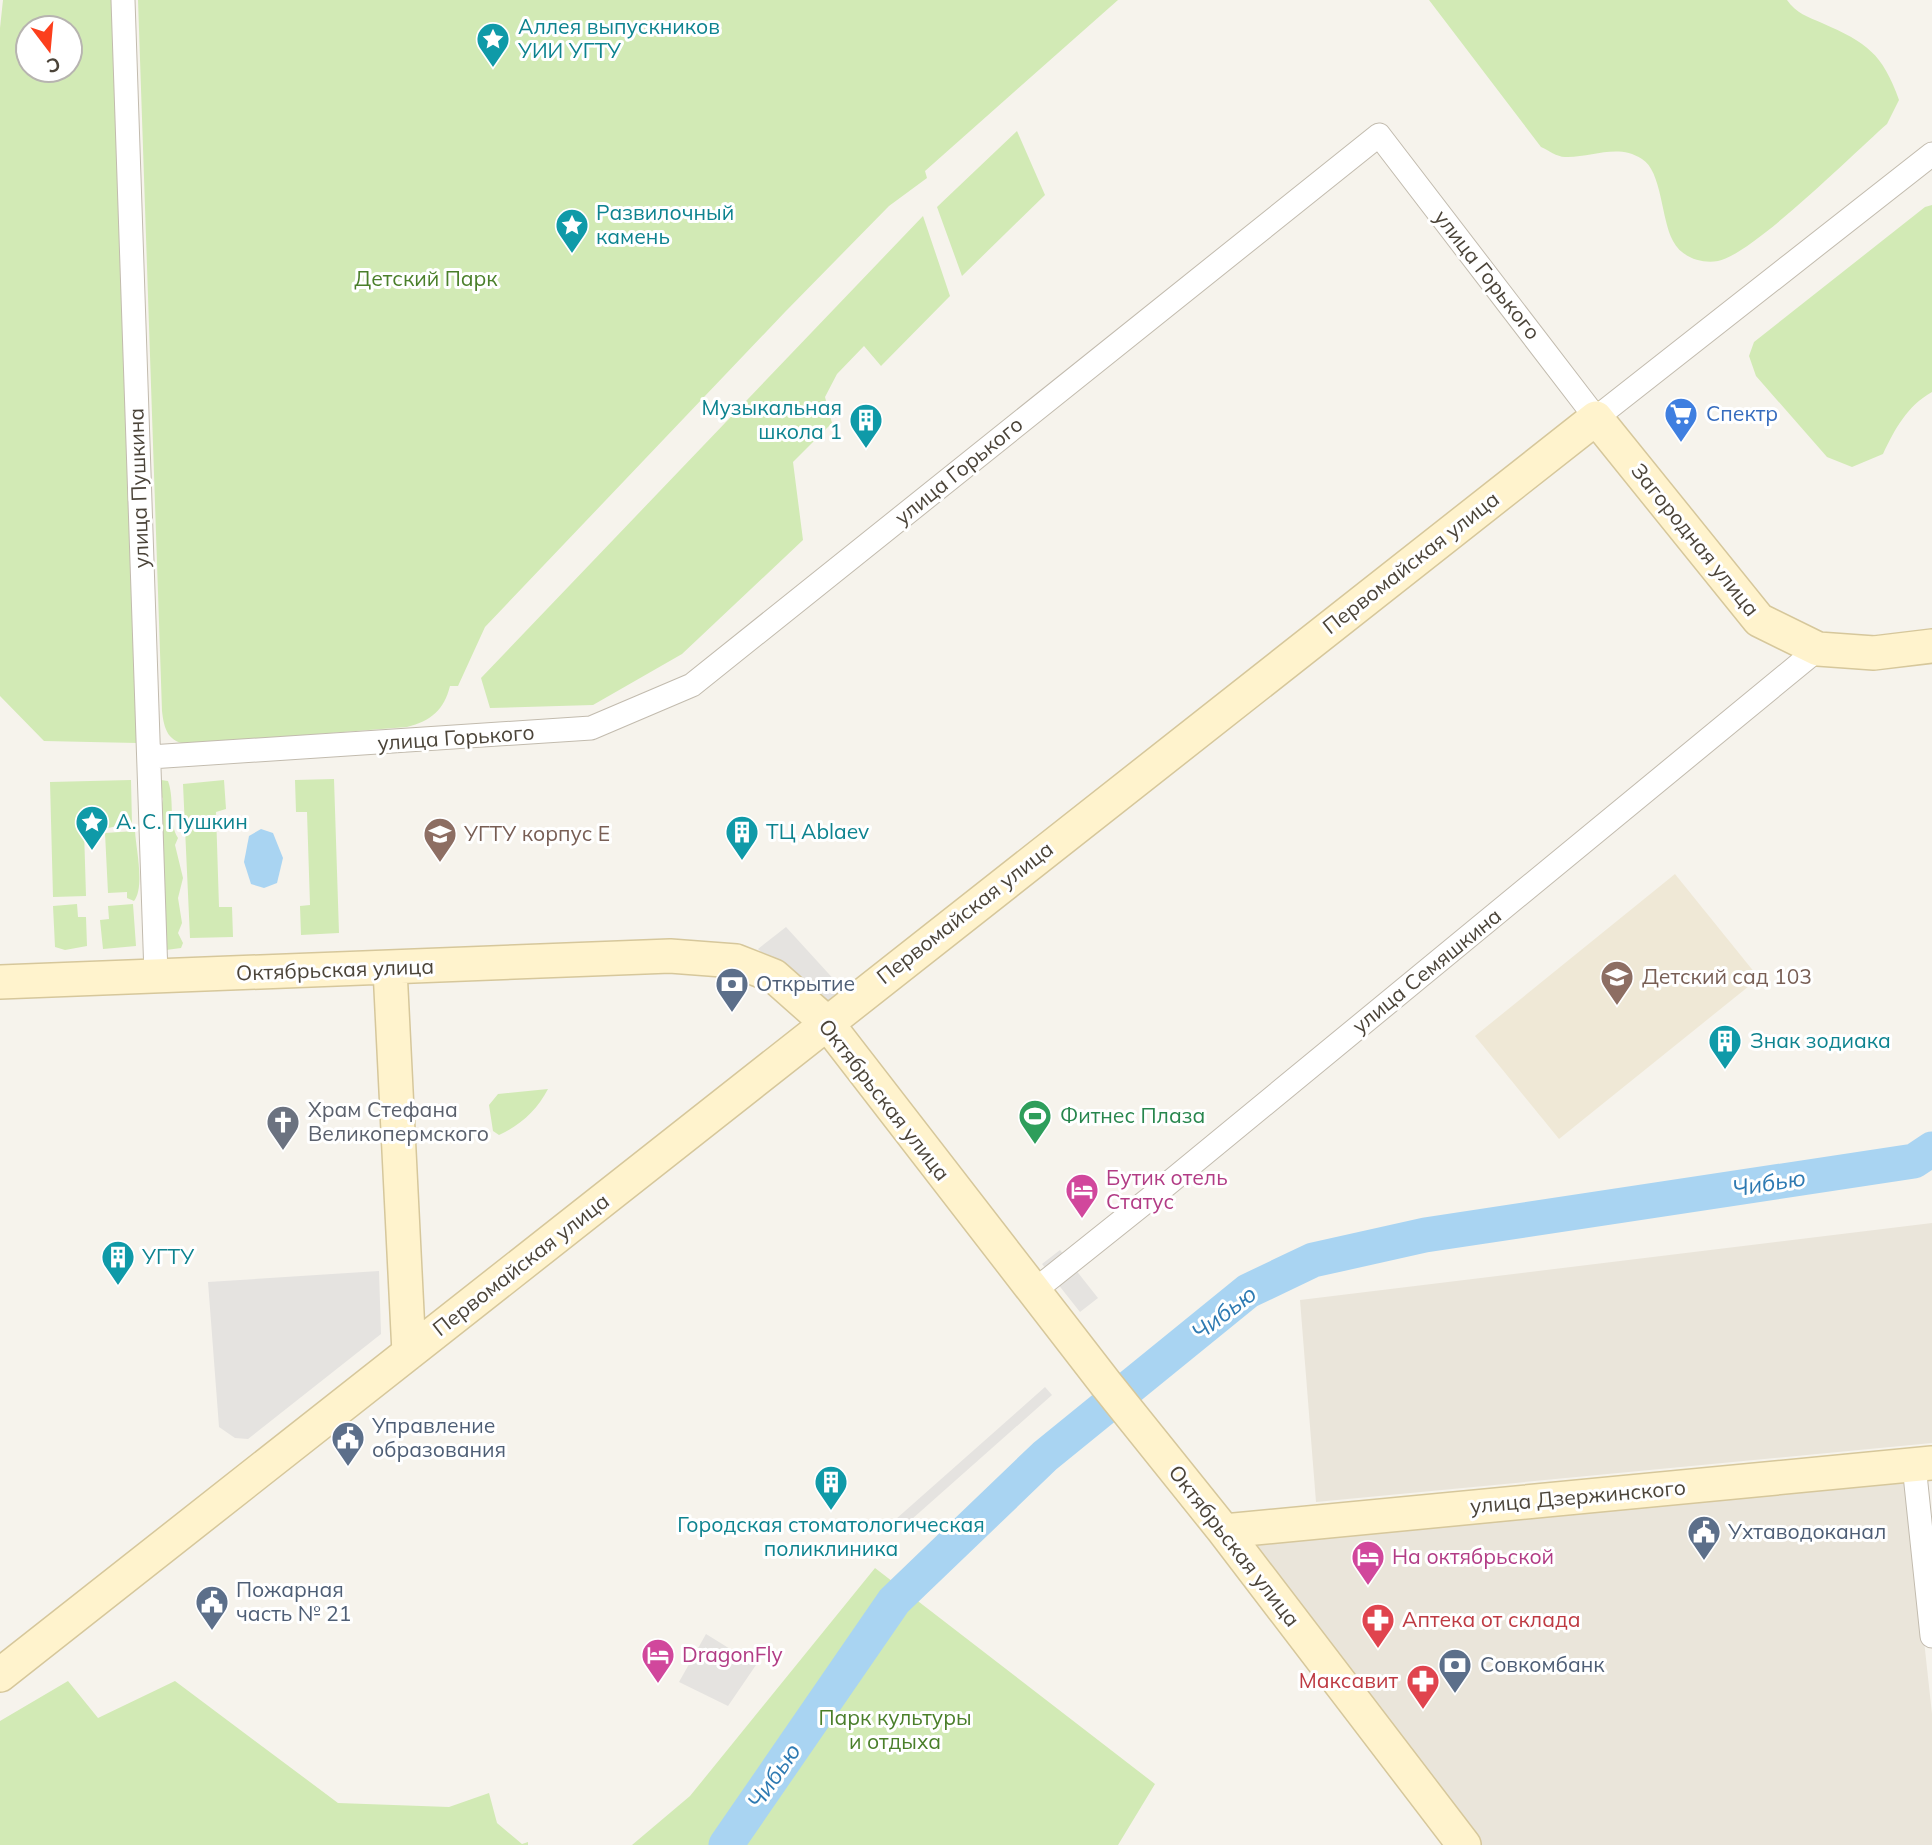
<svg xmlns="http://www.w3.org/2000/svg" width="1932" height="1845" font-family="Mulish,sans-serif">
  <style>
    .residential { fill: #eae5da }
    .education { fill: #efe8d6 }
    .green { fill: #d2eab5; fill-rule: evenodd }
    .parking { fill: #e5e3e0 }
    .water { fill: #a9d4f2 }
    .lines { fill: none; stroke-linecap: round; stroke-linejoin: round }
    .river { stroke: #a9d4f2; stroke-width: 35 }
    .street-casing { stroke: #c2bbae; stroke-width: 25 }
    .secondary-casing { stroke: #d6c79b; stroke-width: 36 }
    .street { stroke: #fff; stroke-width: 23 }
    .secondary { stroke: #fff3cd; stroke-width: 33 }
    .labels { text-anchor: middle; stroke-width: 6; stroke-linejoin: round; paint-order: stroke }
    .culture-label { font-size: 21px; fill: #0d838f; stroke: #fff; text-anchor: start }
    .street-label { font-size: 21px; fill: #4b4439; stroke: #fff }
    .park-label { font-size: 21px; fill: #4a7f2a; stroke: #fff }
    .shop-label { font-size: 21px; fill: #366cbe; stroke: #fff; text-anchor: start }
    .education-label { font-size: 21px; fill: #785e54; stroke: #fff; text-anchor: start }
    .service-label { font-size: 21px; fill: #4e5e75; stroke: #fff; text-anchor: start }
    .worship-label { font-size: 21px; fill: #5b616d; stroke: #fff; text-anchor: start }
    .leisure-label { font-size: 21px; fill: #27864d; stroke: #fff; text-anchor: start }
    .hotel-label { font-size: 21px; fill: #b23c85; stroke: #fff; text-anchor: start }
    .health-label { font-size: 21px; fill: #be3a42; stroke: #fff; text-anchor: start }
    .water-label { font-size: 23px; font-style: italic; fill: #2e7ab2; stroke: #fff }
  </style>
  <rect width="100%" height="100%" fill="#f6f3ec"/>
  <path class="residential" d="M1932,1223V1443L1316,1502L1300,1300Z
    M1906,1475L1932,1714V1845H1478L1244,1540Z"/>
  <path class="education" d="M1675,874L1759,978L1559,1139L1475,1036Z"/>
  <path class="green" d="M3,0H113L137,743L44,741L0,696V28ZM28,28H70V70H28Z
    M138,0H1118L925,171L927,178L889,206L785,312L485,627L458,686H450C444,710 431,721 407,727L189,744C168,743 164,729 162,711Z
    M1429,0H1787C1796,13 1808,17 1822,23C1867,43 1882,53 1899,100L1887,124C1855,152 1753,254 1718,261C1701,264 1681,257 1673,241C1661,219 1662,171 1642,159C1617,143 1592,158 1565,157C1557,157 1548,150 1541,147Z
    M1017,131L1045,195L962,276L937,207Z
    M1932,205V392C1907,406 1895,429 1883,454L1852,467L1827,457L1756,376L1749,356L1754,342L1925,207Z
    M923,216L950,296L881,366L864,346L837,374L825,397L832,423L793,462L803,540L682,654L593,705L490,708L481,678Z
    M334,779L339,933L301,935L300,906L310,905L307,812H296L295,780Z
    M131,780L132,824C115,825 104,830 88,833L84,830L86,896L53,897L50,782Z
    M161,780L168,781C175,800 168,822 178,838L175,845L183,878L178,898L182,923L178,933L183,943L181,948L166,950L158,823L163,799L159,791Z
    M224,780L226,809L216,812L219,907H232L233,937L190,938L183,784Z
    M135,831C136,849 145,887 134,901L127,898V892L108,893L105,833Z
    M77,904L78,917H86L87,946L65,950L55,947L53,906Z
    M133,904L136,946L103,949L100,920L109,919L108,906Z
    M548,1089C537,1110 521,1125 499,1135L493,1131L489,1105L498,1094Z
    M875,1568L1155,1784L1118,1845H632L690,1796Z
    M68,1681L98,1718L175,1681L338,1803L449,1807L489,1793L497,1823L522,1844L528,1842V1845H0V1721Z"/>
  <path class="parking" d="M786,927L849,996L825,1015L758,949Z
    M1060,1250L1098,1298L1080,1312L1042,1264Z
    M379,1271L381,1334L248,1439L235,1438L219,1427L208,1282Z
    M1045,1387L1052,1395L903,1527L896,1519Z
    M706,1634L756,1665L728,1706L679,1682Z"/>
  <path class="water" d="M261,829L273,833L283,858L277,883L264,888L251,884L244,862L249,836Z"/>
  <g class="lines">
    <path class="river" d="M726,1845L894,1601L1045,1456L1248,1291L1313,1260L1425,1235L1914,1161L1932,1149"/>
    <defs>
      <path id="street" d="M123,0L156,975
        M150,757L591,728L692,685L1379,135L1596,418L1932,154
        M1034,1291L1153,1196L1818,649
        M1914,1465L1932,1636"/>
      <path id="secondary" d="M390,969L409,1353
        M0,982L670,956L736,961L774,976L826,1022L1106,1384L1224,1531L1464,1845
        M1224,1531L1932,1463
        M0,1675L1596,418L1759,620L1818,649L1874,653L1932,646"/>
    </defs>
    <use href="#street" class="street-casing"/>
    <use href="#secondary" class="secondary-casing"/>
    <use href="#street" class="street"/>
    <use href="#secondary" class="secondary"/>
  </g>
  <defs>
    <symbol id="sight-pin" viewBox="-11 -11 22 30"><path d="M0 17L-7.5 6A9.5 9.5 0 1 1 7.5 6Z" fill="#0f9aa8" stroke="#fff"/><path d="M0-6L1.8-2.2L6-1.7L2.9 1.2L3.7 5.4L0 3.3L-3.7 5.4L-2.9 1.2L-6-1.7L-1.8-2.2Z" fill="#fff"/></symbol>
    <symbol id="supermarket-pin" viewBox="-11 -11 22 30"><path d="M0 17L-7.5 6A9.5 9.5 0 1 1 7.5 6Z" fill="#3f7fe0" stroke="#fff"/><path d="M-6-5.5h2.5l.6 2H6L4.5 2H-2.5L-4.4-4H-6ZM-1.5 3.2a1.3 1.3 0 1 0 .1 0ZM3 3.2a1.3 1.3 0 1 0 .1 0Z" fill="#fff"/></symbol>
    <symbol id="building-pin" viewBox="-11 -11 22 30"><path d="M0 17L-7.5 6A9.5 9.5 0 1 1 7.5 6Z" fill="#0f9aa8" stroke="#fff"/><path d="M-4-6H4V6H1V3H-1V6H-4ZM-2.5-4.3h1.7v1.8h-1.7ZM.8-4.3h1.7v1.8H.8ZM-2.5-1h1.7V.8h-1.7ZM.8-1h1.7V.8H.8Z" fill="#fff"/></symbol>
    <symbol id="university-pin" viewBox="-11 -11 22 30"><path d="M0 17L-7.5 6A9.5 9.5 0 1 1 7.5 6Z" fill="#8d6e63" stroke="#fff"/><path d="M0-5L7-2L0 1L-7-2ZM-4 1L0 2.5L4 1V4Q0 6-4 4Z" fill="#fff"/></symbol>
    <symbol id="school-pin" viewBox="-11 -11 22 30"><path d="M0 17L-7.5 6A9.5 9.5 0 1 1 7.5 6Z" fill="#8d6e63" stroke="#fff"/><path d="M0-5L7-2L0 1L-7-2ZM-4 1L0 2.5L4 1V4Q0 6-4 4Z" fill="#fff"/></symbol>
    <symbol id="bank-pin" viewBox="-11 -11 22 30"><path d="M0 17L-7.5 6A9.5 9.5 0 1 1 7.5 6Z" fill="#5c6f8a" stroke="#fff"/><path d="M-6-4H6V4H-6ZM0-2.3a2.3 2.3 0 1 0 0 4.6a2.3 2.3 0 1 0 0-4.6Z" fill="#fff"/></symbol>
    <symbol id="stadium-pin" viewBox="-11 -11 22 30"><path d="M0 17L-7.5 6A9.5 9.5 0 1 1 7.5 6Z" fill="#2e9e5b" stroke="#fff"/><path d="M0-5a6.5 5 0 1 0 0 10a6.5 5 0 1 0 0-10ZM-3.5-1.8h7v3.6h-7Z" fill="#fff"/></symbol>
    <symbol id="church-pin" viewBox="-11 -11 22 30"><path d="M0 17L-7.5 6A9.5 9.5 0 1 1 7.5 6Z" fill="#6b7280" stroke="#fff"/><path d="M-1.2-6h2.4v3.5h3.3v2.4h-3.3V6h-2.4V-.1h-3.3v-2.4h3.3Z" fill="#fff"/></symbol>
    <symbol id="hotel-pin" viewBox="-11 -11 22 30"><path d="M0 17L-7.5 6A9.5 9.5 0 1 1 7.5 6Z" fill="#d1479c" stroke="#fff"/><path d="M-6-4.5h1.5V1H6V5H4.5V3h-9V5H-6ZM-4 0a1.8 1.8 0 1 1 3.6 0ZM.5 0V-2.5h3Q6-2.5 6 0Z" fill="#fff"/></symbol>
    <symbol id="civic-pin" viewBox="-11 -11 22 30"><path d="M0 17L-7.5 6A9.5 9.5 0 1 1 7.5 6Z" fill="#5c6f8a" stroke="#fff"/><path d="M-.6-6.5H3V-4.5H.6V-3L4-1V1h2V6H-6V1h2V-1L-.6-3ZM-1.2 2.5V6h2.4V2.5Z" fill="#fff"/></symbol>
    <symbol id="pharmacy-pin" viewBox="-11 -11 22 30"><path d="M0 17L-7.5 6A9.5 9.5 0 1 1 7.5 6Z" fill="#e0444e" stroke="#fff"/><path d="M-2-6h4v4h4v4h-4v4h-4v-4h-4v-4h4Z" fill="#fff"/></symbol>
  </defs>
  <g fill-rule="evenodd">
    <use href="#sight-pin" x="474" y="20" width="38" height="52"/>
    <use href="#sight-pin" x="553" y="206" width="38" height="52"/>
    <use href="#supermarket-pin" x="1662" y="395" width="38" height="52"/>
    <use href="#building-pin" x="847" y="401" width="38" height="52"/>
    <use href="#sight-pin" x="73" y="803" width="38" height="52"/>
    <use href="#building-pin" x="723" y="813" width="38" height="52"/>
    <use href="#university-pin" x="421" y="815" width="38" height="52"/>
    <use href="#school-pin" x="1598" y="958" width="38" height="52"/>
    <use href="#bank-pin" x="713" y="965" width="38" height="52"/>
    <use href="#building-pin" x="1706" y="1022" width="38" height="52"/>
    <use href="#stadium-pin" x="1016" y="1097" width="38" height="52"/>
    <use href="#church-pin" x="264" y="1103" width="38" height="52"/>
    <use href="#hotel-pin" x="1063" y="1171" width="38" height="52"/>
    <use href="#building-pin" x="99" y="1238" width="38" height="52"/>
    <use href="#civic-pin" x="329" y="1419" width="38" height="52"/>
    <use href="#building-pin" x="812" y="1463" width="38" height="52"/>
    <use href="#civic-pin" x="1685" y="1513" width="38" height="52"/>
    <use href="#hotel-pin" x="1349" y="1538" width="38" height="52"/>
    <use href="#civic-pin" x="193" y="1583" width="38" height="52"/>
    <use href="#pharmacy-pin" x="1359" y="1601" width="38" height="52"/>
    <use href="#hotel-pin" x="639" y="1636" width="38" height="52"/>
    <use href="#bank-pin" x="1436" y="1646" width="38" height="52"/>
    <use href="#pharmacy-pin" x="1404" y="1662" width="38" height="52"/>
  </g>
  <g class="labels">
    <g class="culture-label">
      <text x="518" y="34">Аллея выпускников<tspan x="518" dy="24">УИИ УГТУ</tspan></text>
      <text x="596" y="220">Развилочный<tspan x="596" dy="24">камень</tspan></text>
      <text x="842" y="415" text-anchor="end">Музыкальная<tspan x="842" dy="24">школа 1</tspan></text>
      <text x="116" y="829">А. С. Пушкин</text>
      <text x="766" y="839">ТЦ Ablaev</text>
      <text x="1750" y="1048">Знак зодиака</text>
      <text x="142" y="1264">УГТУ</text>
      <text x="831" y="1532" text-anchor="middle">Городская стоматологическая<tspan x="831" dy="24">поликлиника</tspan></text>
    </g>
    <g class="street-label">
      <text transform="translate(1487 275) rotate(52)" y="7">улица Горького</text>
      <text transform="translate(959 471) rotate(-39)" y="7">улица Горького</text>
      <text transform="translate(139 488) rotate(-92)" y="7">улица Пушкина</text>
      <text transform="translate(1695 540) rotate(51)" y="7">Загородная улица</text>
      <text transform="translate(1411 563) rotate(-38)" y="7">Первомайская улица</text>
      <text transform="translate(456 738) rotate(-4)" y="7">улица Горького</text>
      <text transform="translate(965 913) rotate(-38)" y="7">Первомайская улица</text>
      <text transform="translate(335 970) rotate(-2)" y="7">Октябрьская улица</text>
      <text transform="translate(1427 971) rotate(-39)" y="7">улица Семяшкина</text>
      <text transform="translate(884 1100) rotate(52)" y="7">Октябрьская улица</text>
      <text transform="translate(521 1265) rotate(-38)" y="7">Первомайская улица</text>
      <text transform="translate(1578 1497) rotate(-5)" y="7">улица Дзержинского</text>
      <text transform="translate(1234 1546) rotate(52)" y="7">Октябрьская улица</text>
    </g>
    <g class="park-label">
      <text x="426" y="286">Детский Парк</text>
      <text x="895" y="1725">Парк культуры<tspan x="895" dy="24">и отдыха</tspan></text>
    </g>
    <g class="shop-label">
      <text x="1706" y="421">Спектр</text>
    </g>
    <g class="education-label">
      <text x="464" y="841">УГТУ корпус Е</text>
      <text x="1642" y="984">Детский сад 103</text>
    </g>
    <g class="service-label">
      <text x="756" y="991">Открытие</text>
      <text x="372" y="1433">Управление<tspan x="372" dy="24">образования</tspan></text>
      <text x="1728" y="1539">Ухтаводоканал</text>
      <text x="236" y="1597">Пожарная<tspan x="236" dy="24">часть № 21</tspan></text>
      <text x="1480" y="1672">Совкомбанк</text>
    </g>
    <g class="worship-label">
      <text x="308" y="1117">Храм Стефана<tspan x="308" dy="24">Великопермского</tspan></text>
    </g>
    <g class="leisure-label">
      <text x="1060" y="1123">Фитнес Плаза</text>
    </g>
    <g class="hotel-label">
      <text x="1106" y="1185">Бутик отель<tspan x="1106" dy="24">Статус</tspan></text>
      <text x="1392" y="1564">На октябрьской</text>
      <text x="682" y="1662">DragonFly</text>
    </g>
    <g class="health-label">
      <text x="1402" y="1627">Аптека от склада</text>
      <text x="1398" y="1688" text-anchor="end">Максавит</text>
    </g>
    <g class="water-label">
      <text transform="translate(1769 1183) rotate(-9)" y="8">Чибью</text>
      <text transform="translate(1224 1313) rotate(-37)" y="8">Чибью</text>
      <text transform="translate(774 1776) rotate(-55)" y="8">Чибью</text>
    </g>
  </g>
  <g transform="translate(49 49) rotate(164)"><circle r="33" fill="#ffffff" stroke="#b7b4b0" stroke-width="2"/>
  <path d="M0-5L12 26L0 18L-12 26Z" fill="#fc3f1d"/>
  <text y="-10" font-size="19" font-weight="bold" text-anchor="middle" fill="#4b4439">С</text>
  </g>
</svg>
